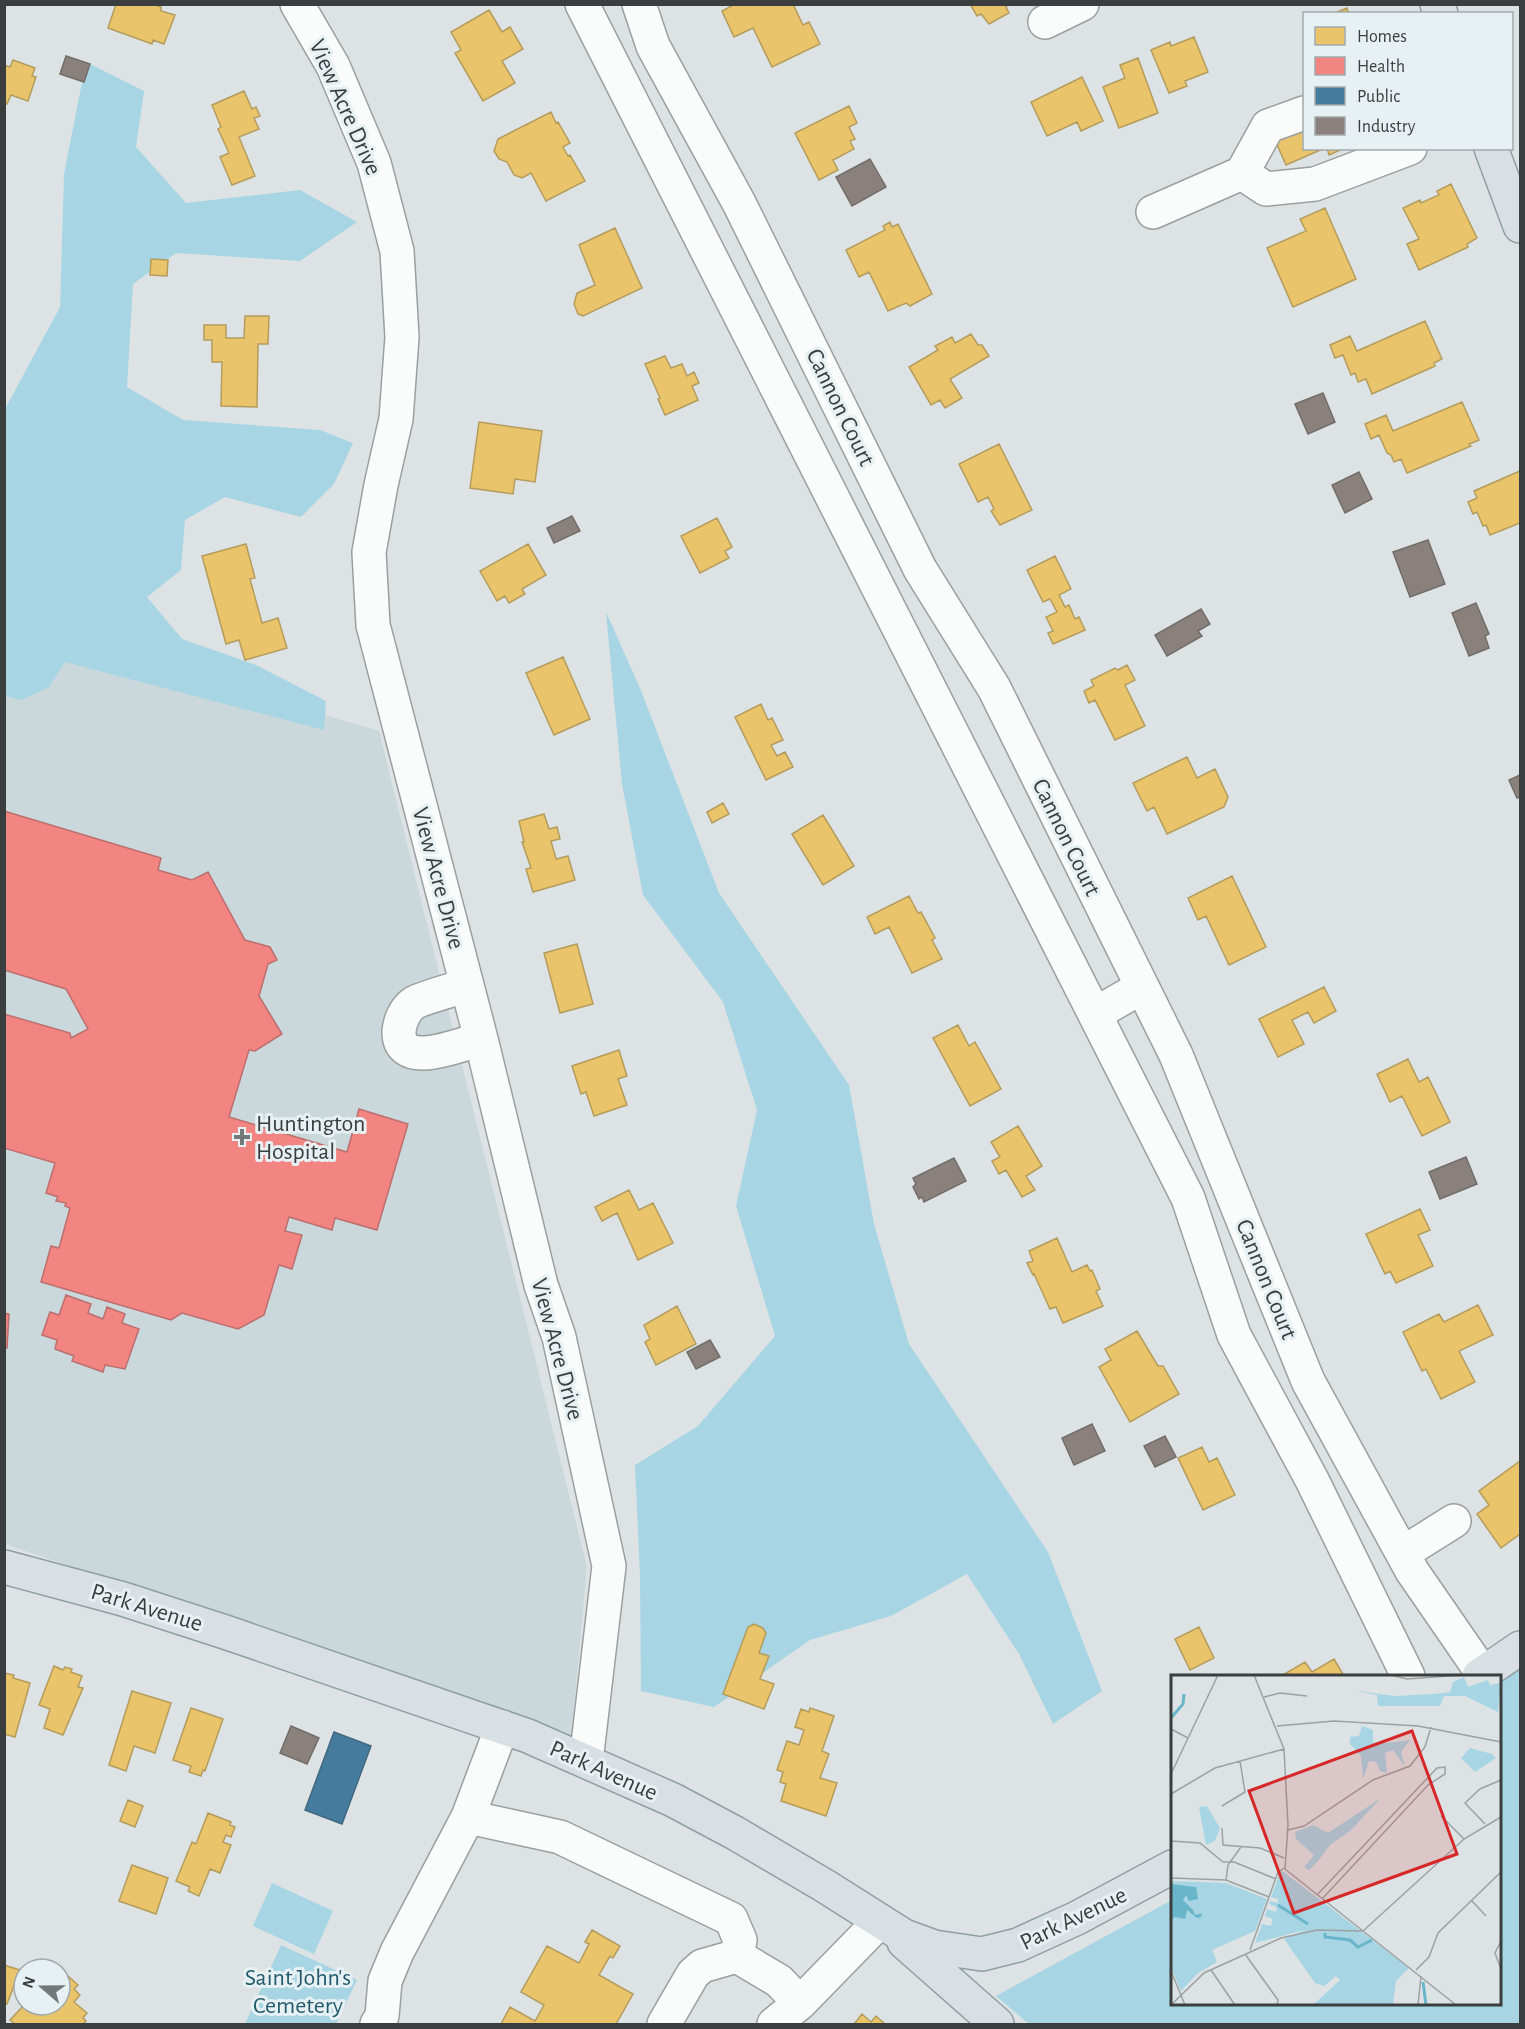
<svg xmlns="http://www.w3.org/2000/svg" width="1525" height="2029" font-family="'Alegreya Sans',sans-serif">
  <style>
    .built { fill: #cbd8db }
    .green { fill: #a7d5e3 }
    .homes { fill: #e9c46a; stroke: #b49c5d; stroke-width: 1.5 }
    .health { fill: #f28482; stroke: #bb6f6e; stroke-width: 1.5 }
    .public { fill: #457b9d; stroke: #426981; stroke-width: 1.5 }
    .industry { fill: #8a817c; stroke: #726d6a; stroke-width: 1.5 }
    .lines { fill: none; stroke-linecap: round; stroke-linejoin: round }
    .minor-casing { stroke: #9b9fa0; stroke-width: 36 }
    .major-casing { stroke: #8f9fa3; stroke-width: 36 }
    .minor { stroke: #fafbfb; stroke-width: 33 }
    .major { stroke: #d8e0e3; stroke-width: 33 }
    .poi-dot { fill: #737879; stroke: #e7f1f4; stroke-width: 2 }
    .labels { text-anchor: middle; stroke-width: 6; stroke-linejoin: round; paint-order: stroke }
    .street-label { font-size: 24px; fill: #3a3e3f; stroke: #e7f1f4 }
    .poi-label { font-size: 24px; fill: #3a3e3f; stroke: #e7f1f4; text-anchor: start }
    .park-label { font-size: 24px; fill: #235b6c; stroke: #e7f1f4 }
    .inset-river { fill: none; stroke: #69b6cb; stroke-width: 3 }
    .inset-road { fill: none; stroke: #9ca1a2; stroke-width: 1.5 }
    .view { fill: #d62828; fill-opacity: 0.15; stroke: #d62828; stroke-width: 3 }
    .inset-edge { fill: none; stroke: #3a3e3f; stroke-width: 3 }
  </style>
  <rect width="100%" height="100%" fill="#dde3e4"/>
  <path class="built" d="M60,637L379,731L587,1567L571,1738L5,1544V653Z"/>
  <path class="green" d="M86,62L144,91L136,147L186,203L300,190L357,222L300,261L176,253L133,284L127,387L183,420L320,430L353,443L334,484L301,517L225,497L185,520L181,570L147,597L182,639L256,665L326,701L324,730L65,662L49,687L22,700L5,696V409L60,307L64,174Z
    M606,612L640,688L719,893L849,1085L874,1224L909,1344L1048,1552L1102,1691L1053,1724L1019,1654L967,1574L891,1616L810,1640L714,1707L641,1691L640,1575L635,1465L698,1426L775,1336L736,1206L757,1110L723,1002L643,895L622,784Z
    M1520,1669V2024H1029L996,1996L1172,1900V2004H1500V1683Z
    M272,1883L333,1911L314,1954L253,1926Z
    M281,1945L357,1980L336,2024H245Z"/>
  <path class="homes" d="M116,4H153L161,7V11L175,15L164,44L153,40L152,44L108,28Z
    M735,4H793L803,25L809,22L820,44L772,67L753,28L734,37L722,11Z
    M970,4H1009L1006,7L1009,13L989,24L981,14L977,16Z
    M1347,8L1349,14H1332Z
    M489,10L502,32L510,27L523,49L502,61L515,83L483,101L455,53L461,50L451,32Z
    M1194,37L1208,72L1185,81L1187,86L1169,93L1151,50L1170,42L1171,46Z
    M1138,58L1158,113L1119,128L1103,87L1125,78L1120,65Z
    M13,60L35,68L32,76L36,77L28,101L11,95L7,104L4,103V65L10,67Z
    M1082,77L1103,121L1081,131L1077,122L1047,136L1031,102Z
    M244,91L252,109L256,107L260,116L254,118L259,129L239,137L255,176L232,185L220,157L229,153L218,129L221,127L212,105Z
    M849,106L857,123L849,127L855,139L850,141L854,149L833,160L838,170L819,180L795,133Z
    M551,112L556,123L558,122L570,143L563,147L568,156L570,155L585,181L546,201L531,173L522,178L514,175L507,162L499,159L494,151L498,139Z
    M1304,125V148H1325L1286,165L1274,138Z
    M1327,148H1345L1329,155Z
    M1451,184L1477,238L1467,244L1468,247L1419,270L1407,244L1419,239L1403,208L1420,200L1421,203L1439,195L1437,191Z
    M1325,208L1356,279L1293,307L1267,248L1306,231L1300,219Z
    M890,222L892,227L898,224L932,294L910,306L906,303L888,311L869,272L859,277L846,250L885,230L883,226Z
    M615,228L642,288L583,316L578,314L574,304L577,293L595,285L579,245Z
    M151,259L168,260L167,276L150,275Z
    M245,316H269L268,344H258L257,407L221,406L222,362H212V340H204V325H226V338H244Z
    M1425,321L1442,359L1434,363L1435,366L1372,394L1366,379L1358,382L1355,373L1351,375L1343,355L1335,358L1330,345L1350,336L1357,351Z
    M971,334L978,345H982L989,356L950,379L962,398L945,408L940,400L931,405L909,367L938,350L935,346L952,337L955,343Z
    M665,356L671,368L682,364L687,376L694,372L699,383L692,386L698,400L665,415L658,399L660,398L645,364Z
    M1462,402L1479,440L1469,444L1471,446L1407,473L1401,459L1394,462L1391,455L1387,453L1379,435L1371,439L1365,424L1386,415L1393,431Z
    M479,422L542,431L535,482L515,479L513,494L470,488Z
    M999,444L1032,510L1000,525L991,511L994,509L988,497L978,502L959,464Z
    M1520,471V523L1490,535L1486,525L1483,526L1477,512L1473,514L1468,502L1477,498L1474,491Z
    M717,518L732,547L725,551L729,558L700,573L681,536Z
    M246,544L255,578L250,579L262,623L278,618L287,648L245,660L239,640L226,644L202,556Z
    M528,544L546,575L522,589L525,594L509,603L505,596L497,601L480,571Z
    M1055,556L1071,589L1059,595L1065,607L1069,605L1075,619L1079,617L1085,630L1053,644L1048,633L1053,631L1046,617L1057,612L1050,599L1043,602L1027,570Z
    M563,657L590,719L554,735L526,673Z
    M1127,665L1135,680L1125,685L1145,726L1115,740L1095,700L1089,703L1084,691L1094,686L1091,680L1115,668L1118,670Z
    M761,704L768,720L772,718L783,740L771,745L777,756L785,752L793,767L766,780L735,717Z
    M1187,757L1197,778L1215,769L1228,797L1224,807L1167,834L1154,807L1147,811L1133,783Z
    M723,803L729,814L712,823L707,812Z
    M544,814L549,829L557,827L560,839L551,841L556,859L568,856L575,880L533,892L526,869L531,868L522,842H524L519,821Z
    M823,815L854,866L823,885L792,834Z
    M1232,876L1266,947L1229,965L1206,916L1198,920L1188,898Z
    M909,896L918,913L921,912L935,938L932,940L942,959L912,973L889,927L875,934L867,917Z
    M577,944L593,1004L560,1013L544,953Z
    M1324,987L1336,1011L1314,1023L1308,1012L1292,1020L1304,1044L1278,1057L1259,1019Z
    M958,1025L969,1046L975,1042L1001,1089L970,1106L933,1038Z
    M619,1050L627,1076L618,1079L627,1105L594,1116L586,1092L581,1094L572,1066Z
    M1408,1059L1419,1082L1428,1077L1450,1122L1422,1136L1402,1096L1390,1102L1377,1074Z
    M1018,1126L1042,1166L1026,1176L1035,1190L1022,1197L1006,1170L999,1174L992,1161L1000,1157L991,1142Z
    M629,1190L639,1210L653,1203L673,1243L638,1260L617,1213L602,1221L595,1207Z
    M1420,1209L1430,1230L1418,1235L1433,1266L1396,1283L1390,1271L1385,1274L1366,1234Z
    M1057,1238L1072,1272L1087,1265L1090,1271L1092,1270L1100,1289L1096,1291L1103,1306L1063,1323L1056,1307L1050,1309L1034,1274L1033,1275L1027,1263L1033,1261L1029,1251Z
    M1478,1305L1493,1335L1459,1351L1475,1382L1441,1399L1426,1369L1422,1371L1403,1332L1439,1314L1444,1322Z
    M677,1306L696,1344L656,1365L645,1342L650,1339L644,1325Z
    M1137,1331L1158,1366H1163L1179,1394L1130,1422L1099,1367L1111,1360L1105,1349Z
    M1202,1447L1209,1462L1217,1458L1235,1495L1203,1510L1178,1458Z
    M1520,1461V1534L1501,1548L1477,1514L1489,1505L1479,1491Z
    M754,1624L763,1628L766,1633L759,1653L769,1656L760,1679L774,1684L764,1709L723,1694L748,1627Z
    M1199,1627L1214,1658L1190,1670L1175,1639Z
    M1334,1659L1344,1676H1281L1305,1662L1312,1672Z
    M54,1666L63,1670L65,1667L72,1669L71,1672L82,1676L78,1687L83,1688L63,1735L44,1728L50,1709L39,1705Z
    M4,1673L14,1675L13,1678L30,1683L15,1737L4,1734Z
    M132,1691L171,1703L155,1753L134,1746L126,1771L109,1765Z
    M191,1708L223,1719L205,1771L203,1770L201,1776L189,1772L191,1766L173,1760Z
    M810,1708L834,1716L822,1751L829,1754L820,1778L837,1783L826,1816L781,1801L786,1784L780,1782L783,1772L777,1770L787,1741L799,1745L804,1730L795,1727L801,1709L809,1712Z
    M128,1800L143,1806L135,1827L120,1821Z
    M208,1813L231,1822L230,1825L235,1827L231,1837L226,1835L223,1842L231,1845L220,1873L210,1869L199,1896L188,1891L190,1887L176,1881L192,1842L196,1844Z
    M132,1865L168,1878L156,1914L119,1901Z
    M592,1930L620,1946L613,1958L610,1956L599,1975L633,1994L616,2024H501L510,2007L535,2021L544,2005L521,1992L547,1946L579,1963L589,1944L585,1942Z
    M4,1965L20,1970L7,2004L4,2003Z
    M58,1967L78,1985L74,1989L80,1995L74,2002L87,2013L83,2018L86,2021L83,2024H15L10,2020L24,2005H60V1969H56Z
    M862,2014L871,2022L876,2016L885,2024H854Z"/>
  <path class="health" d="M4,811L161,858L158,870L192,880L208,872L245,940L270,947L277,960L268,964L259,996L282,1034L255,1051L249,1050L229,1117L347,1152L359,1109L408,1124L377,1230L335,1218L332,1230L289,1217L285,1231L302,1235L292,1269L279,1265L264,1315L238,1329L182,1313L171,1320L41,1282L51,1246L59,1248L70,1208L65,1206L66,1203L56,1201L58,1197L46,1193L55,1163L4,1148V1014L70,1033L71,1038L88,1029L66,989L4,970Z
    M66,1295L91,1304L88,1313L103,1319L107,1307L125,1314L122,1323L139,1329L125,1369L105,1365L103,1372L72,1361L74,1356L55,1349L57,1340L42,1335L50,1312L59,1315Z
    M4,1313L9,1314L7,1348L4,1347Z"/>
  <path class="public" d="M334,1732L371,1746L342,1824L305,1810Z"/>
  <path class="industry" d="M66,56L90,64L84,82L60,74Z
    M870,159L886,187L852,206L836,177Z
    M1323,393L1335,422L1308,434L1295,404Z
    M1359,472L1372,499L1345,513L1332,485Z
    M572,516L580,531L554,543L547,528Z
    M1428,540L1445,584L1410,597L1393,552Z
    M1476,603L1489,634L1485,636L1489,648L1469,656L1452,613Z
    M1201,609L1210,624L1198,631L1202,636L1167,656L1155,635Z
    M1520,775V797L1517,798L1509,780Z
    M1466,1157L1477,1184L1440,1199L1429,1172Z
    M954,1158L966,1181L924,1202L922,1197L919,1199L913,1187L916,1184L913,1178Z
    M710,1340L720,1357L696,1369L687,1352Z
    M1092,1424L1105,1451L1074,1465L1062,1438Z
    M1165,1436L1176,1457L1155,1467L1144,1446Z
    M291,1726L319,1738L307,1764L280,1753Z"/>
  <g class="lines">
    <defs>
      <path id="minor" d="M297,4L333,66L374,163L397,251L402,337L396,419L381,485L369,552L373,625L481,1039L541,1285L559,1337L609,1566L586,1761
        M582,4L1188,1198L1234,1335L1312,1480L1408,1676
        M639,4L653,46L739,203L920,569L994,688L1176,1055L1308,1381L1412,1571L1483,1674
        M1045,22L1082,4
        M1242,173L1268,126L1304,113
        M1153,212L1242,173L1266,189L1315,184L1410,148
        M467,985C456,989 422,998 414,1003C405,1009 400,1021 399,1031C398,1072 461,1044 481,1039
        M1095,1014L1142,987
        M1403,1553L1454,1521
        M468,1817L560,1837L731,1919L740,1940L737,1956L779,1981L800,2003
        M377,2024L382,2016L385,1981L397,1952L468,1817L502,1727
        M664,2024L693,1974L702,1966L737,1956
        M774,2024L800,2003L880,1921"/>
      <path id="major" d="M1437,4L1441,14
        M1491,148L1520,226
        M4,1567L123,1599L225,1632L528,1736L673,1800L735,1833L825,1886L904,1936L934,1947L982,1954L1018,1945L1077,1918L1172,1867
        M1479,1676L1520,1648
        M904,1942L997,2024"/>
    </defs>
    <use href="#minor" class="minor-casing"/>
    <use href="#major" class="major-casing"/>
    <use href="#minor" class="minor"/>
    <use href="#major" class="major"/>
  </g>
  <path class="poi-dot" d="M239 1128h6v6h6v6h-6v6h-6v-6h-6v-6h6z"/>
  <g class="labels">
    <g class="street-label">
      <text transform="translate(346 107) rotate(66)" y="8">View Acre Drive</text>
      <text transform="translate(841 407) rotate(64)" y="8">Cannon Court</text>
      <text transform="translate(1067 837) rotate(64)" y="8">Cannon Court</text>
      <text transform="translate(439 878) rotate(75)" y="8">View Acre Drive</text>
      <text transform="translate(1267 1279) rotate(68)" y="8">Cannon Court</text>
      <text transform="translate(558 1349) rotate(75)" y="8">View Acre Drive</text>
      <text transform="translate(147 1607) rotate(17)" y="8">Park Avenue</text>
      <text transform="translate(604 1770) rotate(24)" y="8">Park Avenue</text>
      <text transform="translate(1073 1918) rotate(-26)" y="8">Park Avenue</text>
    </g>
    <g class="poi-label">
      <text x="256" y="1131">Huntington<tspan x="256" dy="28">Hospital</tspan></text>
    </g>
    <g class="park-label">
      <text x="298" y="1985">Saint John's<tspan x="298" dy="28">Cemetery</tspan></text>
    </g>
  </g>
  <g transform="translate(1171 1675)">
    <rect width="330" height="330" fill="#dde3e4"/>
    <path d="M293,2L297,12L317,5L319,10L330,8L327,37L294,21H273L269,31H207L206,20L179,15L223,21L263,19L279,17L282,7ZM191,51L202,55V67L208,69L239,65L230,77L234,92L222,75L214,78L216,98L209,96L205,87L198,86L192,104L190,81L179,69V62L188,61ZM299,73L321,79L325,83L304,97L290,83ZM210,123L179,156L160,169L147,186L138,195L133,192L143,180L125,164L124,157L142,150L157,158ZM36,131L49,153L44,166L35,170L28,132ZM110,195L238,293L225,306L222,330H142L169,305L165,301L153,311L144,308L113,264L134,255L84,268L91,249L100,251L102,244L94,241L96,234L105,237L106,232L98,229L99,226L107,228V224L100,222ZM0,206L55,208L96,224L84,256L41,275L46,287L27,298L10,316L0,292Z" fill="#a7d5e3"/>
    <path d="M0,209L25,212L27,224L18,226L15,220L12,225L22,235L24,240L31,238L30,242L26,243L16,235L14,244L4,242L0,245Z" fill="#69b6cb"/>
    <path class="inset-river" d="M0,43L12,29L13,19M107,230L137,249M154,258V262L179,265L187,272L201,265M252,307L255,330"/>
    <path class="inset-road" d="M83,0L113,74L117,150L114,194L285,330M220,0L236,4L292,0M93,22L109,18L136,21M106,51L163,46L247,51L330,67M0,54L17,63M0,99L47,0M0,119L44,93L113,74M51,131L74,117L69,86M270,141L293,164M314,149L294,128L309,114L330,105M51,153L52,170L89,173L113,183M117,155L133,151L202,105L239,91L254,72L260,52M0,166L29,168L52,187H63L105,204M0,203L55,205L98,222M55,205L57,190L70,172M146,220L266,93L274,92V99L257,110L151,224M301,226L315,241M192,256L293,164L330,142M330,266L324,278L330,294M79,275L107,197L113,193M74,279L107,325L106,330M40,295L64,330M245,295L258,282L267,258L330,197M0,296L14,330M0,330L33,298L110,263L146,255L191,256M247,330L250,301"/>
    <path class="view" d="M241,56L286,179L123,238L78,116Z"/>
    <rect width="330" height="330" class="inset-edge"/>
  </g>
  <rect width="1525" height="2029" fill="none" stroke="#3a3e3f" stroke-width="12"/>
  <rect x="1303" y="12" width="210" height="138" fill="#e7f1f4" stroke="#a2a9ac" stroke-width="1.5"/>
  <rect x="1315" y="27" width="30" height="18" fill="#e9c46a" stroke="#a2a9ac" stroke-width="1.5"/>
  <text x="1357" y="42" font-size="18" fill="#3a3e3f">Homes</text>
  <rect x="1315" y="57" width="30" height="18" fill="#f28482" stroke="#a2a9ac" stroke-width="1.5"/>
  <text x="1357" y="72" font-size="18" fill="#3a3e3f">Health</text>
  <rect x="1315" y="87" width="30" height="18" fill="#457b9d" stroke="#a2a9ac" stroke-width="1.5"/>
  <text x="1357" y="102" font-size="18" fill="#3a3e3f">Public</text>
  <rect x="1315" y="117" width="30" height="18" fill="#8a817c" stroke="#a2a9ac" stroke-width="1.5"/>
  <text x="1357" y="132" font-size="18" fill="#3a3e3f">Industry</text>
  <g transform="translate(42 1987) rotate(290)"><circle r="28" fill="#e7f1f4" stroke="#a2a9ac" stroke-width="1.5"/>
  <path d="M0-4.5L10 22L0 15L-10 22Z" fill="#737879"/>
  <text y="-9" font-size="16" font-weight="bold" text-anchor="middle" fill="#3a3e3f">N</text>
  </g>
</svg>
